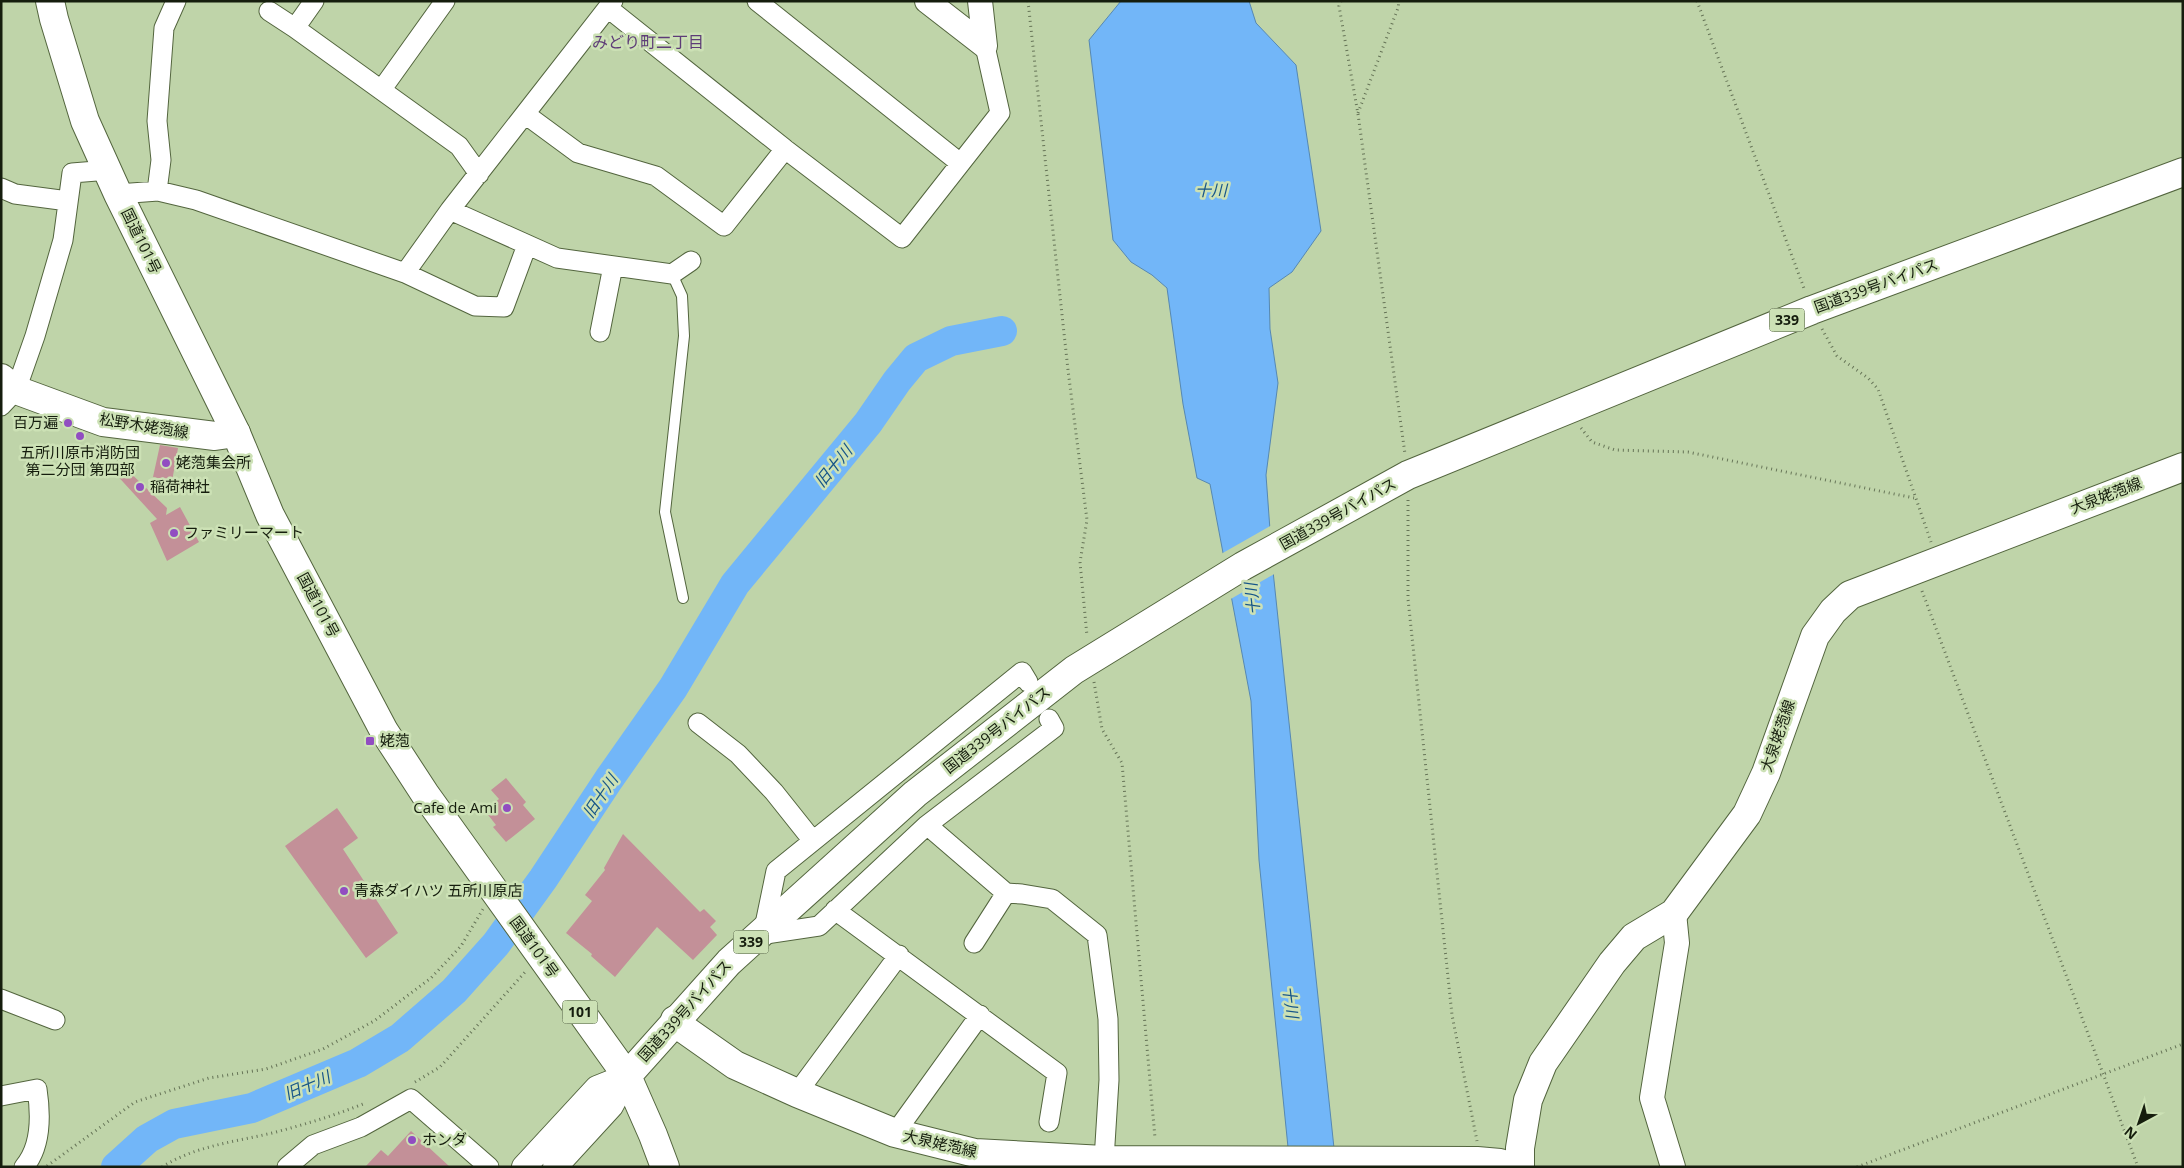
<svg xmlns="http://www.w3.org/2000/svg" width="2184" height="1168" font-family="'Open Sans','Noto Sans JP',sans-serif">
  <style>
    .water { fill: #72b6f8; stroke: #5688b2 }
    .pier { fill: #bfd4a9 }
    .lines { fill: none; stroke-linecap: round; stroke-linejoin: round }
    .river { stroke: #72b6f8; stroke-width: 30 }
    .building { fill: #c39098 }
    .service-casing { stroke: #53653e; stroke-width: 12 }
    .minor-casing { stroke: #53653e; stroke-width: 21 }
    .tertiary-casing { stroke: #53653e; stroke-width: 26 }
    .secondary-casing { stroke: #53653e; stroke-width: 30 }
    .trunk-casing { stroke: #53653e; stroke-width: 30 }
    .path { stroke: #667457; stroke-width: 3; stroke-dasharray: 1 4; stroke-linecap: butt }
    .service { stroke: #fff; stroke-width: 10 }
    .minor { stroke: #fff; stroke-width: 19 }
    .tertiary { stroke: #fff; stroke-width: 24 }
    .secondary { stroke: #fff; stroke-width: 28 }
    .trunk { stroke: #fff; stroke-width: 28 }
    .poi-dot { fill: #914dc1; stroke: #cce1b5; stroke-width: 2 }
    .labels { text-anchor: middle; stroke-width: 5; stroke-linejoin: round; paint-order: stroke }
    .shield { fill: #cce1b5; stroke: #4c583f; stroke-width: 1 }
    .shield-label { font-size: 14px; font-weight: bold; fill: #151d0d }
    .street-label { font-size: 15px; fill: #151d0d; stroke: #cce1b5 }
    .poi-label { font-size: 15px; fill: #151d0d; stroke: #cce1b5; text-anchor: start }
    .neighbourhood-label { font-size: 16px; fill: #5d3c77; stroke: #cce1b5 }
    .water-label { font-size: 16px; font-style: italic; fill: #165589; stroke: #cce1b5 }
  </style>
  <rect width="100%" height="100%" fill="#bfd4a9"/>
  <path class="water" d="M1121,1H1249L1256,23L1296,65L1321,231L1292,272L1269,288L1270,329L1278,383L1266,475L1273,571L1336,1167H1290L1259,860L1251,701L1210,484L1197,478L1183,404L1167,288L1152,275L1131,262L1113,240L1089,40Z"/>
  <path class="pier" d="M1272,525L1276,573L1229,600L1221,554Z"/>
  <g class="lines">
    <path class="river" d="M116,1167L147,1139L174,1124L252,1108L358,1063L400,1038L454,991L496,944L543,879L609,779L673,688L735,584L868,423L897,381L916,358L951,341L1002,331"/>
  </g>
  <path class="building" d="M160,445L178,448L172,481L153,477Z
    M121,464L167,508L166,515L180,507L199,542L167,561L150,523L157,519L113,471Z
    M506,778L526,802L523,805L535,819L506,842L493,827L496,825L485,811L499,799L491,790Z
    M337,808L358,838L343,849L398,933L366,958L285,846Z
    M623,834L700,912L704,909L716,921L710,927L717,935L693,960L657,927L615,977L591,956L592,954L566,933L592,901L585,895L605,870L604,868Z
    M411,1131L450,1167H365L381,1150L388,1156Z"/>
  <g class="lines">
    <defs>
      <path id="service" d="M672,274L682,296L684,336L665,512L683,598"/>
      <path id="minor" d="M314,1L295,28L459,146L479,174
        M757,1L960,163
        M608,8L785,149L902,238L1000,113L985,46
        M269,11L295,28
        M382,89L445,1
        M525,114L578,153L656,176L724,226L785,149
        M1,188L15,194L68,201
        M157,191L161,160L157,121L164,28L176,1
        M118,194L158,191L196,200L405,273L450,210L613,1
        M450,210L557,258L672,274L691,261
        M405,273L475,306L504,307L527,245
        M600,332L613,266
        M1,406L16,390L35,336L63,240L72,173L109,170
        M698,723L738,754L774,792L813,841
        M927,825L1006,893L1022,894L1052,899L1097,935L1108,1019L1109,1080L1104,1160
        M835,910L1057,1073L1049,1122
        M764,929L776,871L1022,672L1028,682
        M759,935L819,926L927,825L1054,728L1049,719
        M974,943L1006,893
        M1,999L55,1020
        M797,1093L899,955
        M1,1096L37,1089C41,1115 42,1146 24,1167
        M895,1133L980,1015
        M287,1167L313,1145L361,1127L411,1099L489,1167"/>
      <path id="tertiary" d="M927,1L985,46
        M980,1L985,46
        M524,1167L597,1088L627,1076
        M555,1167L611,1106L627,1076
        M1673,1167L1652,1098L1677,943L1674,913"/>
      <path id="secondary" d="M1,378L16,390L103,422L215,436L236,433
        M675,1020L681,1027L735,1065L797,1093L895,1133L975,1153L1104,1160L1477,1161L1500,1163L1501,1167
        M1520,1167V1148L1528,1100L1543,1063L1612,963L1634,937L1674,913L1747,814L1766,773L1815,636L1833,611L1850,595L2183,467"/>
      <path id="trunk" d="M50,1L54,19L85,121L118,194L236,433L270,515L384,731L425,794L627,1076L653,1135L665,1167
        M627,1076L729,962L915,794L1074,670L1243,566L1408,475L1812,310L2183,172"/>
    </defs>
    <use href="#service" class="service-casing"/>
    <use href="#minor" class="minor-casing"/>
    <use href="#tertiary" class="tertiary-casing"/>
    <use href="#secondary" class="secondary-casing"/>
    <use href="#trunk" class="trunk-casing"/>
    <path class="path" d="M1028,1L1068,370L1087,520L1080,562L1087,636
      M1341,1L1339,6L1358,114L1405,454
      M1697,1L1805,291
      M1358,113L1398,8L1399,1
      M1822,329L1837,356L1868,378L1878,389L1931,542
      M1581,428L1592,442L1615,450L1688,452L1914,498
      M105,444L129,475
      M1408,500V599L1452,1015L1477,1141
      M1922,591L2138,1167
      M1094,682L1102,729L1122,763L1155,1138
      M415,1082L440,1067L526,971
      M47,1166L135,1102L209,1078L266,1069L323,1049L374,1021L431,978L461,946L483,909
      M162,1167C195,1146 234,1142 272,1133C303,1125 333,1116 363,1104
      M1857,1167L2183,1044"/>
    <use href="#service" class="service"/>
    <use href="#minor" class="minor"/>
    <use href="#tertiary" class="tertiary"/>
    <use href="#secondary" class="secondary"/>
    <use href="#trunk" class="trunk"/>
  </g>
  <g class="poi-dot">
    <circle cx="68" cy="423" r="5"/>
    <circle cx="80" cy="436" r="5"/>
    <circle cx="166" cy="463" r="5"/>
    <circle cx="140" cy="487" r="5"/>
    <circle cx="174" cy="533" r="5"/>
    <rect x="365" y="736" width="10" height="10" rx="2.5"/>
    <circle cx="507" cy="808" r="5"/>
    <circle cx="344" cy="891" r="5"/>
    <circle cx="412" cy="1140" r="5"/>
  </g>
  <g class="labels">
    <g class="shield">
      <rect x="1769.5" y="308.5" width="35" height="23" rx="4"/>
      <rect x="733.5" y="930.5" width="35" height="23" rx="4"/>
      <rect x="562.5" y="1000.5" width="35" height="23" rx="4"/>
    </g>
    <g class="shield-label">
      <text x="1787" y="325">339</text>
      <text x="751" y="947">339</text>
      <text x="580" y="1017">101</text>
    </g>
    <g class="street-label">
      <text transform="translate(141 241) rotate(64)" y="5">国道101号</text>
      <text transform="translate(1876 286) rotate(-20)" y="5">国道339号バイパス</text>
      <text transform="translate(144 426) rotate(9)" y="5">松野木姥萢線</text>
      <text transform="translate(2106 496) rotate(-21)" y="5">大泉姥萢線</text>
      <text transform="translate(1338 514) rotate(-29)" y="5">国道339号バイパス</text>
      <text transform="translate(318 605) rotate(62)" y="5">国道101号</text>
      <text transform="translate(997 730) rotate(-38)" y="5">国道339号バイパス</text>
      <text transform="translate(1778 736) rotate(-71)" y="5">大泉姥萢線</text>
      <text transform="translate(534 947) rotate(54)" y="5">国道101号</text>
      <text transform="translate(685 1011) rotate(-48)" y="5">国道339号バイパス</text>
      <text transform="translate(940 1144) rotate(13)" y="5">大泉姥萢線</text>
    </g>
    <g class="poi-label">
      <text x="58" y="428" text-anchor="end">百万遍</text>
      <text x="80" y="458" text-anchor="middle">五所川原市消防団<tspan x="80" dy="17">第二分団 第四部</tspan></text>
      <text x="176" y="468">姥萢集会所</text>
      <text x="150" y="492">稲荷神社</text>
      <text x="184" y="538">ファミリーマート</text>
      <text x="380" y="746">姥萢</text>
      <text x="497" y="813" text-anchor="end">Cafe de Ami</text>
      <text x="354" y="896">青森ダイハツ 五所川原店</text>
      <text x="422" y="1145">ホンダ</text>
    </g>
    <g class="neighbourhood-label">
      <text x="648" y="48">みどり町二丁目</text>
    </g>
    <g class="water-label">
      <text x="1211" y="196">十川</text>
      <text transform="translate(833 466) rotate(-50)" y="6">旧十川</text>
      <text transform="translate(1252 599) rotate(-96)" y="6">十川</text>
      <text transform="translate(600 796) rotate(-56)" y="6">旧十川</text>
      <text transform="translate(1291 1002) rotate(83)" y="6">十川</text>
      <text transform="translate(307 1085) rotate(-23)" y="6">旧十川</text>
    </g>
  </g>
  <rect width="2184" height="1168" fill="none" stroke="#151d0d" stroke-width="5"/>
  <g transform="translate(2139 1123) rotate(220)" stroke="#cce1b5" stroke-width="4" paint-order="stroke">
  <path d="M0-4L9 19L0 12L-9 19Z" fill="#151d0d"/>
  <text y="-8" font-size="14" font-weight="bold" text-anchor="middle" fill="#151d0d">N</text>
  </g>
</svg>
